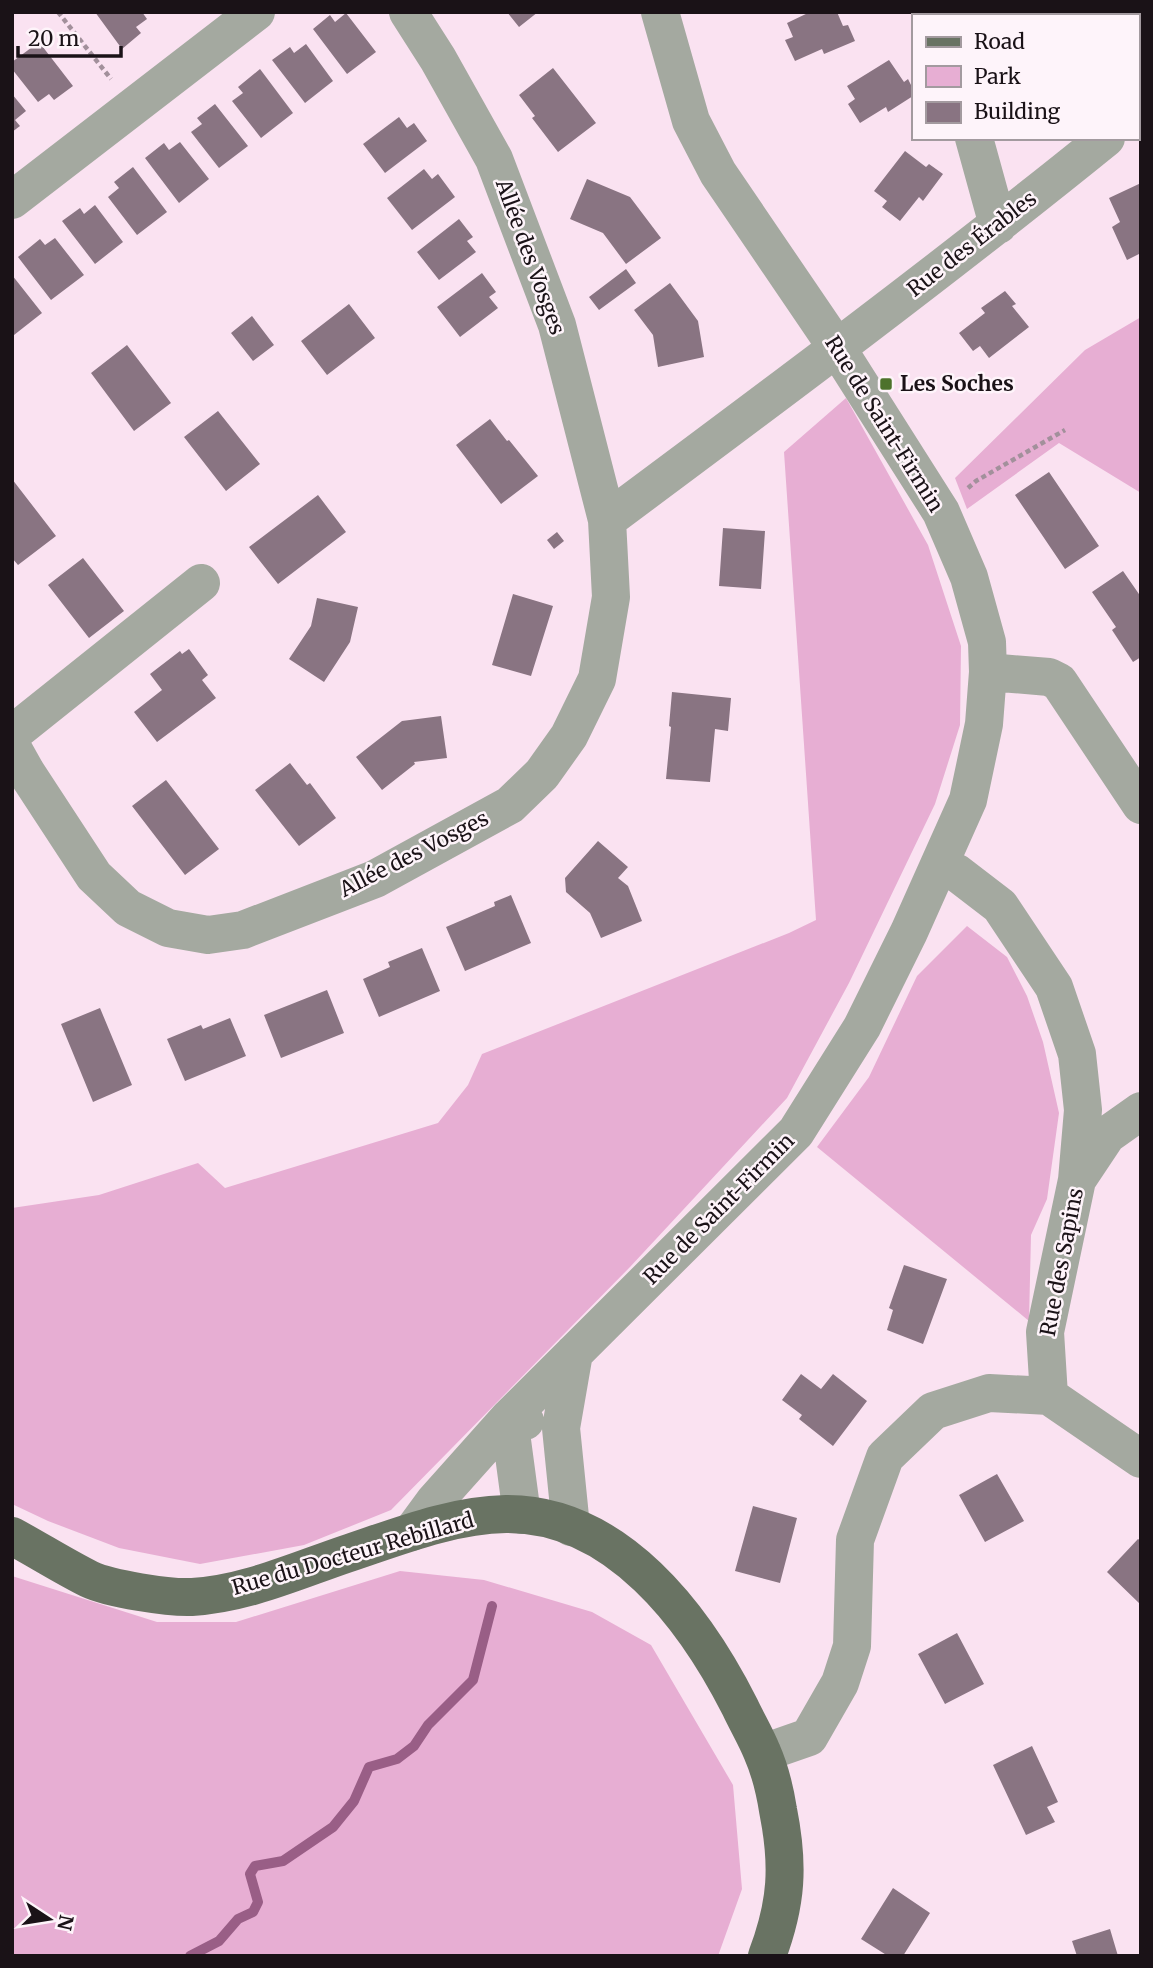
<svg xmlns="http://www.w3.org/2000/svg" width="1153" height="1968" font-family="Merriweather,serif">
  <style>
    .green { fill: #e7aed3 }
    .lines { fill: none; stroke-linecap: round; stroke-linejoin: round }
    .stream { stroke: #995e86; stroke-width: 10 }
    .building { fill: #897482 }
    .path { stroke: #a2909b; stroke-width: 4.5; stroke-dasharray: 5 3.5; stroke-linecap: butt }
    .minor { stroke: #a4a9a0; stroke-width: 38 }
    .major { stroke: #697363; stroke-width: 38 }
    .poi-dot { fill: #4d722b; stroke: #fef4fa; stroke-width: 2.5 }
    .labels { text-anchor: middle; stroke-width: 5; stroke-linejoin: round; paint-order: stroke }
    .street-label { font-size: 21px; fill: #1a1217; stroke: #fef4fa }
    .poi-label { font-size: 21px; font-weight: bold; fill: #1a1217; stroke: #fef4fa; text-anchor: start }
  </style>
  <rect width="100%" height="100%" fill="#fae2f1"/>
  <path class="green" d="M1141,317V493L1059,443L967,509L955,478L1085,350Z
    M846,398L928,545L961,646L960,725L935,804L849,983L787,1098L630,1267L391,1510L304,1545L200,1564L119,1548L48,1521L12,1504V1208L99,1195L198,1163L225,1188L438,1123L468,1085L482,1054L789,933L816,920L784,452Z
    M967,926L1007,957L1027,996L1043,1042L1059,1113L1047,1199L1031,1235L1029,1321L817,1147L869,1077L917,976Z
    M400,1571L484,1580L592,1612L651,1645L733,1785L742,1889L718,1956H12V1576L157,1622H236Z"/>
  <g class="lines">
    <path class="stream" d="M190,1956L219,1941L238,1919L253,1912L258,1902L250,1874L255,1866L283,1861L333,1827L354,1801L369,1767L397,1759L414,1746L428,1725L473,1680L492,1606"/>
  </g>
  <path class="building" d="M95,12H142L147,19L136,27L141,33L122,49Z
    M507,12H538L519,27Z
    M810,12H837L843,26L848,25L855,41L824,54L822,49L795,61L785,40L793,37L787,23Z
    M1051,12H1113L1114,16H1052Z
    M346,13L376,52L347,74L313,29L330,15L335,22Z
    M39,42L73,86L54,100L49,94L38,102L12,69V62Z
    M306,44L333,81L305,103L272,60L290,47L294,53Z
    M889,60L904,82L908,79L913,89V96L888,112L886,107L860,123L848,104L855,99L847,86Z
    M553,68L596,123L558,152L532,118L535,116L519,95Z
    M260,69L293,113L261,138L232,101L243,93L238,87Z
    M12,94L26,111L15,120L20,126L12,132Z
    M215,104L248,146L219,168L191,132L202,124L197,118Z
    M399,117L407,128L414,123L427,141L385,173L363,144Z
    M180,142L209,179L179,203L145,158L164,143L169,150Z
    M905,151L926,167L929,164L943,174L923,201L919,197L900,221L882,207L887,201L874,191Z
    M133,167L167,212L137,235L108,197L119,188L114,182Z
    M424,169L432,179L438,174L455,197L412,230L387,198Z
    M587,179L630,197L661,238L626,264L603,233L570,219Z
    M1141,183V253L1127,260L1112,227L1120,222L1109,198Z
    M95,205L123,242L95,264L62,221L80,208L84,214Z
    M459,219L473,237L467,241L476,252L439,280L417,252Z
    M55,238L84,275L51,300L18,257L40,239L45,245Z
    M626,269L636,283L599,310L589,297Z
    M482,273L496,292L489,297L498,308L460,337L437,307Z
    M12,275L42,313L14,335L12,333Z
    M670,283L698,321L704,357L658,367L653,335L634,310Z
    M1005,291L1016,304L1012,306L1029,327L989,358L980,346L973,351L959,333L985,313L981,308Z
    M349,304L375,338L327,375L301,341Z
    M252,316L274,345L253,361L231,333Z
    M127,345L171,403L134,431L91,373Z
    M218,411L260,464L226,491L184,437Z
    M490,419L507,441L509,440L538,476L501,504L456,445Z
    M1049,472L1099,546L1065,569L1015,495Z
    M12,479L56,536L18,565L12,558Z
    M318,495L346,532L278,584L249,547Z
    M723,528L765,531L761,589L719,586Z
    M557,532L564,541L554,549L547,540Z
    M83,558L124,611L89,638L48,585Z
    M1123,571L1141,597V657L1133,662L1112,630L1116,627L1092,592Z
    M513,594L553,606L531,676L492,665Z
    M317,598L358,607L350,642L324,682L289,659L311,626Z
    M189,649L208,675L202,680L216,698L157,742L134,712L162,690L150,674L180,651L182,654Z
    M672,692L731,698L728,731L715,729L710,782L666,779L671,727L669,726Z
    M441,716L447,758L414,762L415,764L382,790L356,757L402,721Z
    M290,763L307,785L310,783L336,818L299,846L255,790Z
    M166,780L219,849L185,875L132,806Z
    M598,841L628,867L618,878L628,886L642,921L601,938L590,913L566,892L565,878Z
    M511,895L531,943L465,971L446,927L495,906L494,902Z
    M422,948L440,991L379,1017L363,979L390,967L388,962Z
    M327,990L344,1033L281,1058L264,1015Z
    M100,1008L132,1085L93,1102L61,1024Z
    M230,1018L246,1056L185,1081L167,1039L201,1025L203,1029Z
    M904,1265L947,1279L923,1344L887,1330L893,1310L889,1308Z
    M801,1374L821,1389L833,1374L867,1401L833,1446L799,1419L802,1415L782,1400Z
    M997,1474L1024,1521L985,1542L959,1495Z
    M753,1506L797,1518L780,1583L735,1571Z
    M1138,1539L1141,1541V1605L1107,1572Z
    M957,1633L984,1684L945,1704L918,1654Z
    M1032,1746L1058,1802L1047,1807L1055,1822L1026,1835L993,1765Z
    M893,1888L930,1913L903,1956H888L861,1939Z
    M1110,1929L1118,1956H1077L1072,1941Z"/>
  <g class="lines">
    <path class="path" d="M58,12L111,79
      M968,488L976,481L1065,430"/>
    <path class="minor" d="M939,12L940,16
      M1137,113L1141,108
      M974,138L998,225
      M12,200L256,12
      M607,520C775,395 943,270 1106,138
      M988,672L1049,677L1059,682L1141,805
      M12,734L201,583
      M12,747L26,772L94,876L128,908L168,928L208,935L243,930L375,879L510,805L542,774L569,736L597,679L611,597L607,520L557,325L494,159L438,59L408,12
      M940,864L957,873L1000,906L1054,987L1077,1054L1083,1110L1077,1180
      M1049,1396L1045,1332L1077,1180L1107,1135L1141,1111
      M1049,1396L1141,1459
      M522,1515L509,1418L525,1421
      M571,1527L561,1428L574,1353
      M412,1532L434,1502L509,1418L796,1132L862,1027L909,932L968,800L984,724L988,672L987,642L969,577L941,512L837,348L718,173L691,121L660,12
      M763,1753L809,1737L840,1683L852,1646L855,1540L885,1457L933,1411L989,1393L1049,1396"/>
    <path class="major" d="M12,1536C38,1550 63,1566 89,1579C110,1589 169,1598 192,1597C245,1594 296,1571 346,1554C397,1537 451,1515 506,1514C617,1513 695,1618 740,1707C747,1722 756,1737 762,1752C770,1770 775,1791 778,1810C789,1865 787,1903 767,1956"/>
  </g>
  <rect class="poi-dot" x="879" y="377" width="14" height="14" rx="3.5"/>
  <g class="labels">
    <g class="street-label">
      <text transform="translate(972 244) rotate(-38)" y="7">Rue des Érables</text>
      <text transform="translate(530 257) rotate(70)" y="7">Allée des Vosges</text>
      <text transform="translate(884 424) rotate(58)" y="7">Rue de Saint-Firmin</text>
      <text transform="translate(414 854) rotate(-27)" y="7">Allée des Vosges</text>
      <text transform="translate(719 1209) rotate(-45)" y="7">Rue de Saint-Firmin</text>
      <text transform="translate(1062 1262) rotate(-79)" y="7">Rue des Sapins</text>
      <text transform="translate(353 1554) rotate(-16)" y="7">Rue du Docteur Rebillard</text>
    </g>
    <g class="poi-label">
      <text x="900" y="391">Les Soches</text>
    </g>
  </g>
  <rect width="1153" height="1968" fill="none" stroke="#1a1217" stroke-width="28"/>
  <rect x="912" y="14" width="228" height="126" fill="#fef4fa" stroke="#a39a9f" stroke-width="2"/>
  <rect x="926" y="37" width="35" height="10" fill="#697363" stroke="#a39a9f" stroke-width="2"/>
  <text x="974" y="49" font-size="21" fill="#1a1217">Road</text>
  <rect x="926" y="66" width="35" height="21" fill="#e7aed3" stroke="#a39a9f" stroke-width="2"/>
  <text x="974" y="84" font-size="21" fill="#1a1217">Park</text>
  <rect x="926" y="102" width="35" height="21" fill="#897482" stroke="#a39a9f" stroke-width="2"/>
  <text x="974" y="119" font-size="21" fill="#1a1217">Building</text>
  <g transform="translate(49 1919) rotate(102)" stroke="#fef4fa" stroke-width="5" paint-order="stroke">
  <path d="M0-5L12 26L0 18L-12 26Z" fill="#1a1217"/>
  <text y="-10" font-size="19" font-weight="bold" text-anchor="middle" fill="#1a1217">N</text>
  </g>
  <path d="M18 46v10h103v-10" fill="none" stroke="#1a1217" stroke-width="3.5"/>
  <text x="28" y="46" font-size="21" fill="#1a1217" stroke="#fef4fa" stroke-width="5" paint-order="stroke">20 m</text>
</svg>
